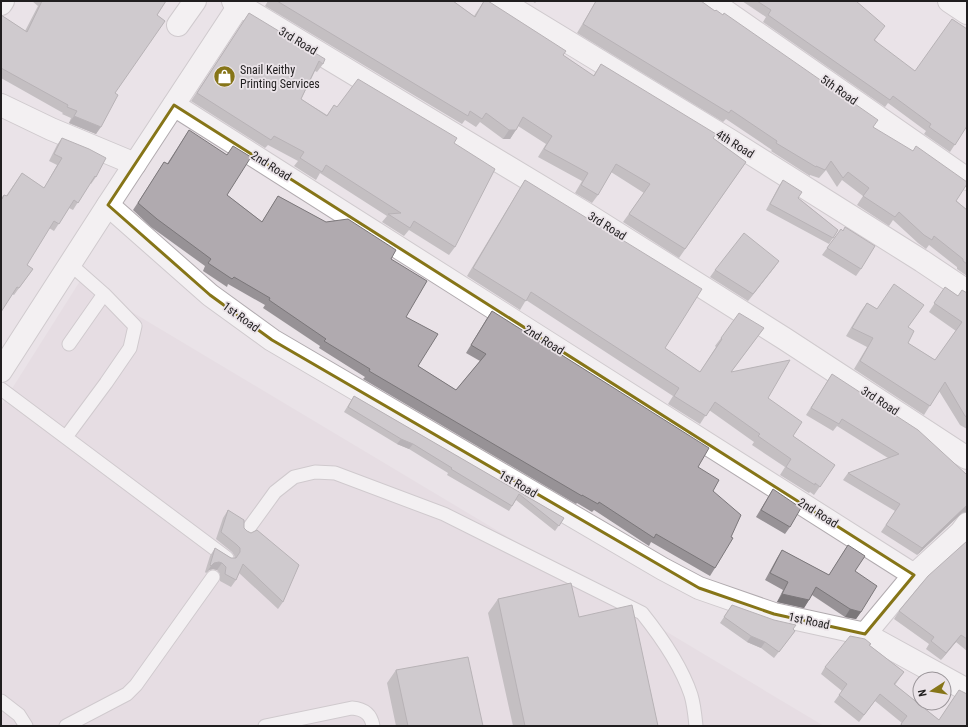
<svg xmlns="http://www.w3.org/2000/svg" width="968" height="727" font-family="'Roboto Condensed',sans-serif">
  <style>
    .built { fill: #e3d5de }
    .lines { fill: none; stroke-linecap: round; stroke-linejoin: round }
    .lane-casing { stroke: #b1abaf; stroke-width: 15 }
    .street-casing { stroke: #b1abaf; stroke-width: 24 }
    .secondary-casing { stroke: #b1abaf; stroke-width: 24 }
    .lane { stroke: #fff; stroke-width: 13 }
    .street { stroke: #fff; stroke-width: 22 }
    .secondary { stroke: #fff; stroke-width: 22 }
    .wall { fill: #979296 }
    .shaded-wall { fill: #7b777a }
    .building { fill: #b0aaaf; stroke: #7b777a }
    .marked { fill: none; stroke: #867518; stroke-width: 3; stroke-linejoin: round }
    .labels { text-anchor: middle; stroke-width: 3.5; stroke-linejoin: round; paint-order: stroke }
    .street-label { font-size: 12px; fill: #201e1f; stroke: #eae3e8 }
    .poi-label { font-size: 12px; fill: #201e1f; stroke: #eae3e8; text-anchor: start }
  </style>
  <rect width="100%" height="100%" fill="#eae3e8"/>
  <path class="built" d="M80,281L824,726H1V406Z"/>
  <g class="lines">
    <defs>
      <path id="lane" d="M69,344L104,294
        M1,389L227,558
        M66,437L106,383L130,348L135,326L104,294L70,264
        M246,532L275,492L294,477L315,472L335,473L444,514L642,613C662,638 681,665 691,695C694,705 695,716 696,726
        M1,701L19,715L26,726
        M66,726L127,694L136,685L213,577
        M265,726L352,708C364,709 371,714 373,726"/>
      <path id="street" d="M233,1L588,215L785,339L967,458
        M501,1L731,141L922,261L967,291
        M711,1L967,179
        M949,1L967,13
        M1,4L3,1
        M178,25L195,1
        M1,105L51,129L135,164
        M174,105L914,575
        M108,205L210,295L272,340L663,569L699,588L774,614L865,634L967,690
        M865,634L914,575L961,532L967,524"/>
      <path id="secondary" d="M1,371L108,205L242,1"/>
    </defs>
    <use href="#lane" class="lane-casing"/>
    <use href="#street" class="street-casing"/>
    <use href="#secondary" class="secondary-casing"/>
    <use href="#lane" class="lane"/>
    <use href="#street" class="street"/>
    <use href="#secondary" class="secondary"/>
  </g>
  <path class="wall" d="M32,1H166L157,15L115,93L96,134L69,123L71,118L62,114L63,113L1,78V15L25,31L38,6Z
    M268,1H453L474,16L484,1L593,76L601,64L713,138L746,162L679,258L623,222L644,193L611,172L598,195L592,203L575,193L582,181L538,157L546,144L518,126L510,139H503L480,122L476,127L465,120L462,124L265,6Z
    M532,1H537L535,3Z
    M596,1H701L715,11L873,127L967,210V276L957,269V267L929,245L926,249L918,243L893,220L889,226L857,205L863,196L842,180L837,187L826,170L819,178L810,175V176L771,151L772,150L726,119L723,122L577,33Z
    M742,1H856L880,33L875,40L967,126L950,152L924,134L926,131L888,103L885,107L763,22L766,17Z
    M249,13L323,64L317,72L315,71L301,99L327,115L334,105L337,107L454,143L455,247L449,255L409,230L404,236L382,222L387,216L320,173L316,180L294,166L298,161L268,145L265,148L191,101Z
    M189,130L227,195L262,222L278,196L391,259L406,317L418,366L456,390L480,361L466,353L487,318L492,311L698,467L713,491L715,568L710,576L651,542L649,546L594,510L592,512L577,503L576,504L363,379L365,377L319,348L320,346L263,308L265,305L228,284L227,287L203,271L205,266L151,227L133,210L159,170L164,162L167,164Z
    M62,138L96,177L91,184L90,183L73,210L69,208L54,231L49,228L27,265L33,269L14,295L12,294L1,198L4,195L6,196L22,173L44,188L57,165L49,161L57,145Z
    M525,180L665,348L700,372L716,347L715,346L721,338L764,328L731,372L768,398L793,436L835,465L814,495L810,492L809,493L780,475L785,467L752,445L754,442L709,410L700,424L668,404L673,396L526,300L520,310L467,276L520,188Z
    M783,180L798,198L838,230L829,244L766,210L779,186Z
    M841,229L861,269L856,276L822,255Z
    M779,261L748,301L710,277L715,270Z
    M945,287L958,296L967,293V429L960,425L939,391L924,415L854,369L867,347L846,336L861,311L867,303L908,327V343L935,360L956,331L929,312Z
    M832,374L962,513L917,555L881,532L895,511L843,480L848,473L888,458L837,426L833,431L806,415Z
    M354,396L564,518L555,531L516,500L509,511L447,475L448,473L409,449L397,444L344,412Z
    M773,489L790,527L785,534L756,517L768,497Z
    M228,510L244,528L283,602L278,609L239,573L236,580L231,587L220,581V574L217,570L213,569L209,570L206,573L205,572L210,556L215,548L231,558H235L234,555L232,552L216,539L223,518Z
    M967,541V651L956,642L941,660L926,649L929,644L894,619L899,611Z
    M848,545L855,571L861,612L856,619L845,617L812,595L804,608L777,602L783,590L765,580L777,558L782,550L829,575Z
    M498,599L579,617L658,726H513L488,613Z
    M732,605L793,629L795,631L774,658L761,648L747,642L720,623Z
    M869,645L904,672L895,685L939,720L967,726H899L902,723L875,701L859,722L834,702L842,691L821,674L825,667Z
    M396,670L483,726H396L387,683Z"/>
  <path class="shaded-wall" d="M74,116L101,127L96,134L69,123Z
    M509,130H516L510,139H503Z
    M779,261L774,268L748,301L753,294Z
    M401,439L413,444L409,449L397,444Z
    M967,505V512L962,513L917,555L922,548Z
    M219,562L222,563L217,570L213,569L209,570L206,573L211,566L214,563Z
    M782,594L809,600L804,608L777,602Z
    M850,609L861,612L856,619L845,617Z
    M961,635L956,642L941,660L946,653Z
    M751,636L765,642L761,648L747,642Z"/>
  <path class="building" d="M42,1H166L157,15L165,21L115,93L118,95L101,127L74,116L77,111L67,107L68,105L1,68V15L27,32Z
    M277,1H453L475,17L484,1H488L566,51L563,55L594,76L601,64L716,134L713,138L746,162L685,249L629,214L650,184L616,164L598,195L581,185L588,173L544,149L552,136L523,117L516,130H509L486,113L482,119L470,111L468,116Z
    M596,1H701L715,11L716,10L723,15L724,13L878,120L873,127L913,151L916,146L967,182V184L956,201L967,210V264L963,261V259L934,236L932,240L924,235L899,212L895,217L863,196L869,188L848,172L843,178L831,161L825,170L816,166V167L776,143L777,141L731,110L729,113L583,24Z
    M757,1H856L885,26L874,40L915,71L952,19L967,29V126L955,145L929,127L931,124L893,96L890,100L768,15L771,10Z
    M249,13L325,59L323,64L319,61L301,99L327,116L334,105L337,107L358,79L457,138L454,143L495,169L455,247L414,221L410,228L388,214L401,213L326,165L322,172L300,158L304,152L274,136L271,140L197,93Z
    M189,130L227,155L233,146L251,157L227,195L262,222L278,196L326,222L348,219L396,250L391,259L427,281L406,317L438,334L418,366L456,390L486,354L471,345L492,311L709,448L698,467L719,480L713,491L741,515L731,537L733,538L715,568L656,534L654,538L599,502L598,504L582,495V496L369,371L370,369L324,341L326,339L269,300L270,298L234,277L232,279L208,263L211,259L157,219L138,203L164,162L168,164Z
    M62,138L89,149L106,158L96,177L95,176L78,203L74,200L59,224L54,221L27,265L33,269L19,288L17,287L1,312V198L2,199L4,195L7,196L22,173L44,188L62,158L54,154Z
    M525,180L702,289L665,348L700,372L722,339L721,338L739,313L764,328L731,372L790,360L768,398L802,422L793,436L835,465L820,487L815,483V485L786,467L791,459L758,436L760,434L715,402L706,416L674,396L679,388L531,292L526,301L473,268Z
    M783,180L802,192L798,198L838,230L833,238L770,204Z
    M845,227L875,246L861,269L827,248L841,229L843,231Z
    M744,233L779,261L753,294L715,270Z
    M894,284L924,305L908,327L914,331L908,343L935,360L962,322L934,303L945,287L958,296L962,290L967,293V417L965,416L945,382L930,406L860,361L873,338L852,328L867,303L877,309Z
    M832,374L918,430L966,474L967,473V505L922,548L886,525L900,504L848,473L899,454L842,419L839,424L811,408Z
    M354,396L564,518L559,526L519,494L512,506L451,469L452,468L413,444L401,439L348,407Z
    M773,489L801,508L790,527L761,510Z
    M228,510L244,520V528L247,531L251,533L257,530L299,565L283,602L243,564L236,580L225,574L226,567L222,563L219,562L214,563L211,566L210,565L215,548L231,558H236L240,552V548L237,545L221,532Z
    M967,541V639L961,635L946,653L931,641L934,637L899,611L928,576Z
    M848,545L865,556L855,571L877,586L861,612L850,609L816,587L809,600L782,594L788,582L770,573L782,550L829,575Z
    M571,583L579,617L632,605L658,726H525L498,599Z
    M732,605L774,620L796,625L793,629L795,631L779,652L765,642L751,636L724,617Z
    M850,636L865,639L871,644L869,645L904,672L894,684L939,720L959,690L967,694V726H903L901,724L907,716L880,694L864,715L839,695L847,684L825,667Z
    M468,657L483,726H408L396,670Z"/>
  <path d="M0 0H968V727H0ZM174,105L914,575L865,634L774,614L699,588L272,340L210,295L108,205Z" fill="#eae3e8" fill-opacity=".55" fill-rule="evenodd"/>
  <path class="marked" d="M174,105L914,575L865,634L774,614L699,588L272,340L210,295L108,205Z"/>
  <defs>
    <symbol id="shop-disc" viewBox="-11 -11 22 22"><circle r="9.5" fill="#867518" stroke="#eae3e8"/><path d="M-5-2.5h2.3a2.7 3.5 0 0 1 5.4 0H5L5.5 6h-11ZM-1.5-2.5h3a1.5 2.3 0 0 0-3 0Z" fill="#fff"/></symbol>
  </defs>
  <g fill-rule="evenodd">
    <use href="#shop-disc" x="212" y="64" width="25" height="25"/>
  </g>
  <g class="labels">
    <g class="street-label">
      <text transform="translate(298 41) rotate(31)" y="4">3rd Road</text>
      <text transform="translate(839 90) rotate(35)" y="4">5th Road</text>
      <text transform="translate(735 144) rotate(32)" y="4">4th Road</text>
      <text transform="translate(271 166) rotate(32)" y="4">2nd Road</text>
      <text transform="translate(607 226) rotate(32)" y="4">3rd Road</text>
      <text transform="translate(241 317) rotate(36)" y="4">1st Road</text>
      <text transform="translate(544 340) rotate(32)" y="4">2nd Road</text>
      <text transform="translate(880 401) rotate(33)" y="4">3rd Road</text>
      <text transform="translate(518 484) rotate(30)" y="4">1st Road</text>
      <text transform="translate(818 513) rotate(32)" y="4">2nd Road</text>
      <text transform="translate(809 621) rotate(12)" y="4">1st Road</text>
    </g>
    <g class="poi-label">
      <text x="240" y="74">Snail Keithy<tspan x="240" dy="14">Printing Services</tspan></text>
    </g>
  </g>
  <rect width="968" height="727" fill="none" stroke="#201e1f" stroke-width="4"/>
  <g transform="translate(932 691) rotate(258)"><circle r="19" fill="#eae3e8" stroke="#999498"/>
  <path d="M0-3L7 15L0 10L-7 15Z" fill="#867518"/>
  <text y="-6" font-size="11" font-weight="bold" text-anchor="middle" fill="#201e1f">N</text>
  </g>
</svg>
